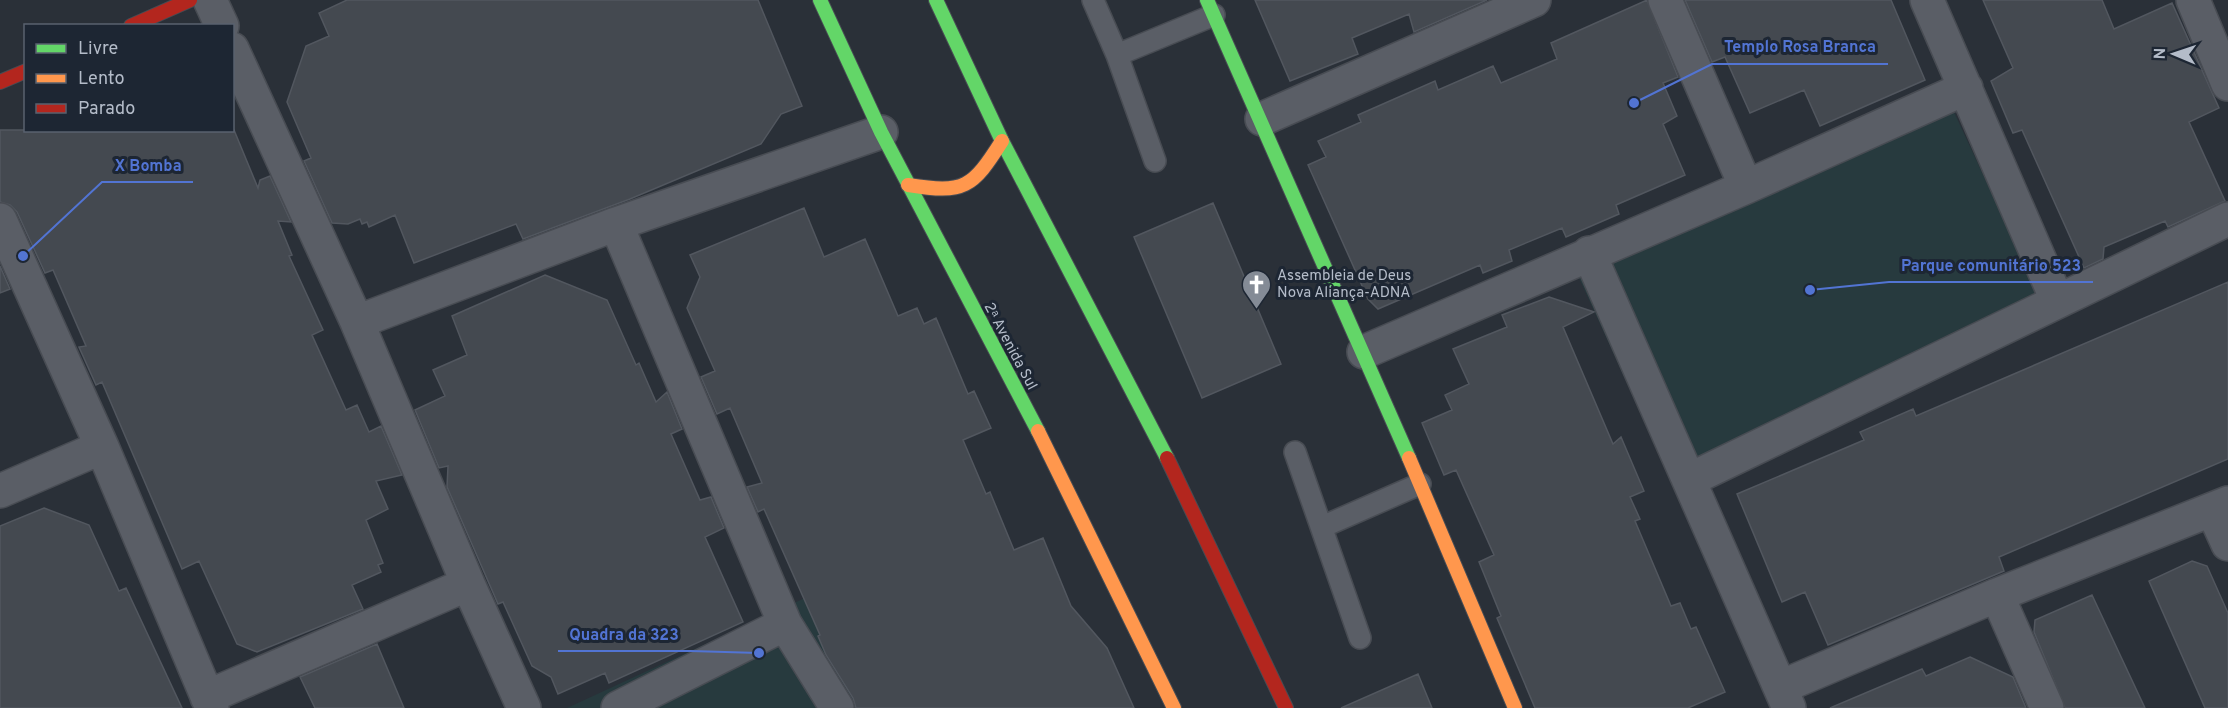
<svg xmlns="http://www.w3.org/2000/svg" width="2228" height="708" font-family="Overpass,sans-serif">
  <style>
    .green { fill: #273a3e }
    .building { fill: #444950; stroke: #52575f; stroke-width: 1.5 }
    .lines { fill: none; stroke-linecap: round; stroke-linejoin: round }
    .lane-casing { stroke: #484c53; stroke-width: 24 }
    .street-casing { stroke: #484c53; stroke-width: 36 }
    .fast-casing { stroke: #484c53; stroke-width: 16 }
    .slow-casing { stroke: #484c53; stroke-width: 16 }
    .jam-casing { stroke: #484c53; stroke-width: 16 }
    .lane { stroke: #5a5e66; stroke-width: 21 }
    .street { stroke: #5a5e66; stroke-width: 33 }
    .fast { stroke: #63d668; stroke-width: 14 }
    .slow { stroke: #ff974d; stroke-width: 14 }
    .jam { stroke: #b3261e; stroke-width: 14 }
    .labels { text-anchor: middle; stroke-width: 6; stroke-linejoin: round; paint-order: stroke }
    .poi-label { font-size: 15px; fill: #b4bcc9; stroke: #1d2633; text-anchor: start }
    .street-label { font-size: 15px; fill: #b4bcc9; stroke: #1d2633 }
    .leader { fill: none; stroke: #5274d3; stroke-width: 2 }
    .callout-dot { fill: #5274d3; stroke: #1d2633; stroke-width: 2 }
    .callout-label { font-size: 16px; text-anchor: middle; font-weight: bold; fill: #5274d3; stroke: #1d2633; stroke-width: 6; stroke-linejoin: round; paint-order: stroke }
  </style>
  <rect width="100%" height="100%" fill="#2a3038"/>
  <path class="green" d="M1953,110L2047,312L1671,480L1575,269Z
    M805,598L858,708H567Z"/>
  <path class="building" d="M347,0H758L802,106L781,114L761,144L630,199L523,239L516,224L414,263L395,215L369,227L367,222L362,224L360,219L348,224L332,223L304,161L311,158L287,102L306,46L329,36L319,13Z
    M1255,0H1487L1414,32L1409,14L1352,38L1358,54L1290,81Z
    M1647,0L1678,77L1663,83L1677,116L1663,124L1685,175L1616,205L1619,214L1566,237L1562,228L1509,250L1512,261L1483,273L1480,265L1378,309L1368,299L1308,165L1326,157L1318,141L1361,122L1358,115L1435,81L1438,90L1493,66L1501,83L1557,59L1551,43Z
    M1685,0H1891L1925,80L1820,126L1804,90L1750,113L1725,57L1712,62Z
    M1983,0H2102L2114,29L2172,3L2219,108L2189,122L2225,201L2168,227L2165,221L2104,247L2103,259L2084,268L2022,130L2013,133L1991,81L2013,68Z
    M0,130H234L258,188L260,180L270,176L291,222L278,221L292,255L289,256L323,330L312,335L346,410L357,405L369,432L381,426L402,475L376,481L388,509L366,520L383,563L378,565L381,572L352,585L363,609L257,652L237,644L199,561L182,569L102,382L96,385L79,347L86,346L53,270L45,273L17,212L10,205L0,202Z
    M1213,203L1281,364L1202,398L1134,237Z
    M804,208L824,257L865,239L898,316L917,308L924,324L936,318L968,394L974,391L991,428L963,440L986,494L990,492L1014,550L1043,538L1071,606L1107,648L1134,708H856L853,698L826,655L818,636L820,635L764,509L758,512L747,487L762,483L730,408L717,414L701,377L715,371L687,308L700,277L690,255Z
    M0,266L10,289L0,293Z
    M545,275L607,300L636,365L639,363L656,402L667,392L682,429L671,434L700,500L711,497L724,528L705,537L743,622L609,683L605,673L558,694L551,677L532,666L503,602L498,604L447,487L448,466L439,468L415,410L445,396L433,370L467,355L452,316Z
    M2228,282V459L1999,557L2004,571L1828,645L1805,592L1782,602L1737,494L1864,440L1860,432L1913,409L1916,416Z
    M1549,297L1594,312L1563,327L1613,444L1621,437L1644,491L1630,497L1640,519L1635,521L1671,606L1680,603L1691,629L1696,627L1725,692L1688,708H1535L1497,618L1501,616L1479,562L1494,555L1456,470L1444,475L1422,423L1452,410L1445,395L1469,384L1453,349L1507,327L1502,315Z
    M44,508L89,525L119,591L126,588L182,708H0V526Z
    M2192,561L2207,566L2228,613V708H2205L2149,581Z
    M2092,595L2145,708H2065L2034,632L2035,620Z
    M377,644L404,708H315L300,677Z
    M1970,657L2013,677L2026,708H1830L1922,669L1926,676Z
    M1418,674L1432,708H1341Z"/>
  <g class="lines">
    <defs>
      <path id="lane" d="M1093,0L1117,55L1155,161
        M1117,55L1214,15
        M1295,452L1360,638
        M1322,527L1420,484"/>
      <path id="street" d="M210,0L222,26
        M1665,0L1746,187
        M1927,0L2057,300
        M2193,0L2228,84
        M232,49L357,322L468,584L524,708
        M1262,119L1534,0
        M0,220L102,447L212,708
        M616,224L785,624L837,708
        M1589,253L1789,708
        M357,322L616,224L881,132
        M1364,352L1746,187L1966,88
        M1689,480L2228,219
        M0,491L102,447
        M2213,511L2228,544
        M1997,595L2047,708
        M1781,687L1997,595L2228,503
        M207,697L468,584
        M618,708L785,624"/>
      <path id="fast" d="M820,0L881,132L1038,431
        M936,0L1002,141L1167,458
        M1207,0L1409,458"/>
      <path id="slow" d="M908,185C965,194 972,188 1002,141
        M1038,431L1174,708
        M1409,458L1515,708"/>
      <path id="jam" d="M131,26L190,0
        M0,82L26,71
        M1167,458L1286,708"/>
    </defs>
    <use href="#lane" class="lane-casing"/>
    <use href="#street" class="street-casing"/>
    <use href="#fast" class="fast-casing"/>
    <use href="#slow" class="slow-casing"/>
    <use href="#jam" class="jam-casing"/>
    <use href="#lane" class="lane"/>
    <use href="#street" class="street"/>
    <use href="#fast" class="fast"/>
    <use href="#slow" class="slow"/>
    <use href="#jam" class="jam"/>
  </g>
  <defs>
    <symbol id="church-pin" viewBox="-11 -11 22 30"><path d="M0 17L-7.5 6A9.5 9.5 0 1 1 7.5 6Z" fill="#848b96" stroke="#1d2633"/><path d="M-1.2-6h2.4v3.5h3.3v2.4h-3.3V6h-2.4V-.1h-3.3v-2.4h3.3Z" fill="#fff"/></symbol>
  </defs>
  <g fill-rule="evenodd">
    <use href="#church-pin" x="1240" y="268" width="33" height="45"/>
  </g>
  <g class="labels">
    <g class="poi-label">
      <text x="1277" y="280">Assembleia de Deus<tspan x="1277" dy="17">Nova Aliança-ADNA</tspan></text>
    </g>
    <g class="street-label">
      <text transform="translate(1011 346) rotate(62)" y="5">2ᵃ Avenida Sul</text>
    </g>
  </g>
  <path class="leader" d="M1634 103L1712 64H1888M23 256L102 182H193M1810 290L1889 282H2093M759 653L691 651H558"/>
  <g class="callout-dot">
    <circle cx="1634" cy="103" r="6"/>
    <circle cx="23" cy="256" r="6"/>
    <circle cx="1810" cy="290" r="6"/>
    <circle cx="759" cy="653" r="6"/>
  </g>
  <g class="callout-label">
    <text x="1800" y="52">Templo Rosa Branca</text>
    <text x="148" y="171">X Bomba</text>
    <text x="1991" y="271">Parque comunitário 523</text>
    <text x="624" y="640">Quadra da 323</text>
  </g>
  <rect x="24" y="24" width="210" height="108" fill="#1d2633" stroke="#59626f" stroke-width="1.5"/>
  <rect x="36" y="44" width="30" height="9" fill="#63d668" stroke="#59626f" stroke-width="1.5"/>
  <text x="78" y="54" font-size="18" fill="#b4bcc9">Livre</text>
  <rect x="36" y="74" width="30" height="9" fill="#ff974d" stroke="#59626f" stroke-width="1.5"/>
  <text x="78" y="84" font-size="18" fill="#b4bcc9">Lento</text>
  <rect x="36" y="104" width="30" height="9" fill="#b3261e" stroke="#59626f" stroke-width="1.5"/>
  <text x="78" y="114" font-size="18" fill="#b4bcc9">Parado</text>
  <g transform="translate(2174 54) rotate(272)" stroke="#1d2633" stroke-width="4.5" paint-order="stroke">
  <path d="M0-4.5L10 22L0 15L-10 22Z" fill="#b4bcc9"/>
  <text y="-9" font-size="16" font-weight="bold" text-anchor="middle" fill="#b4bcc9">N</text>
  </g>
</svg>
